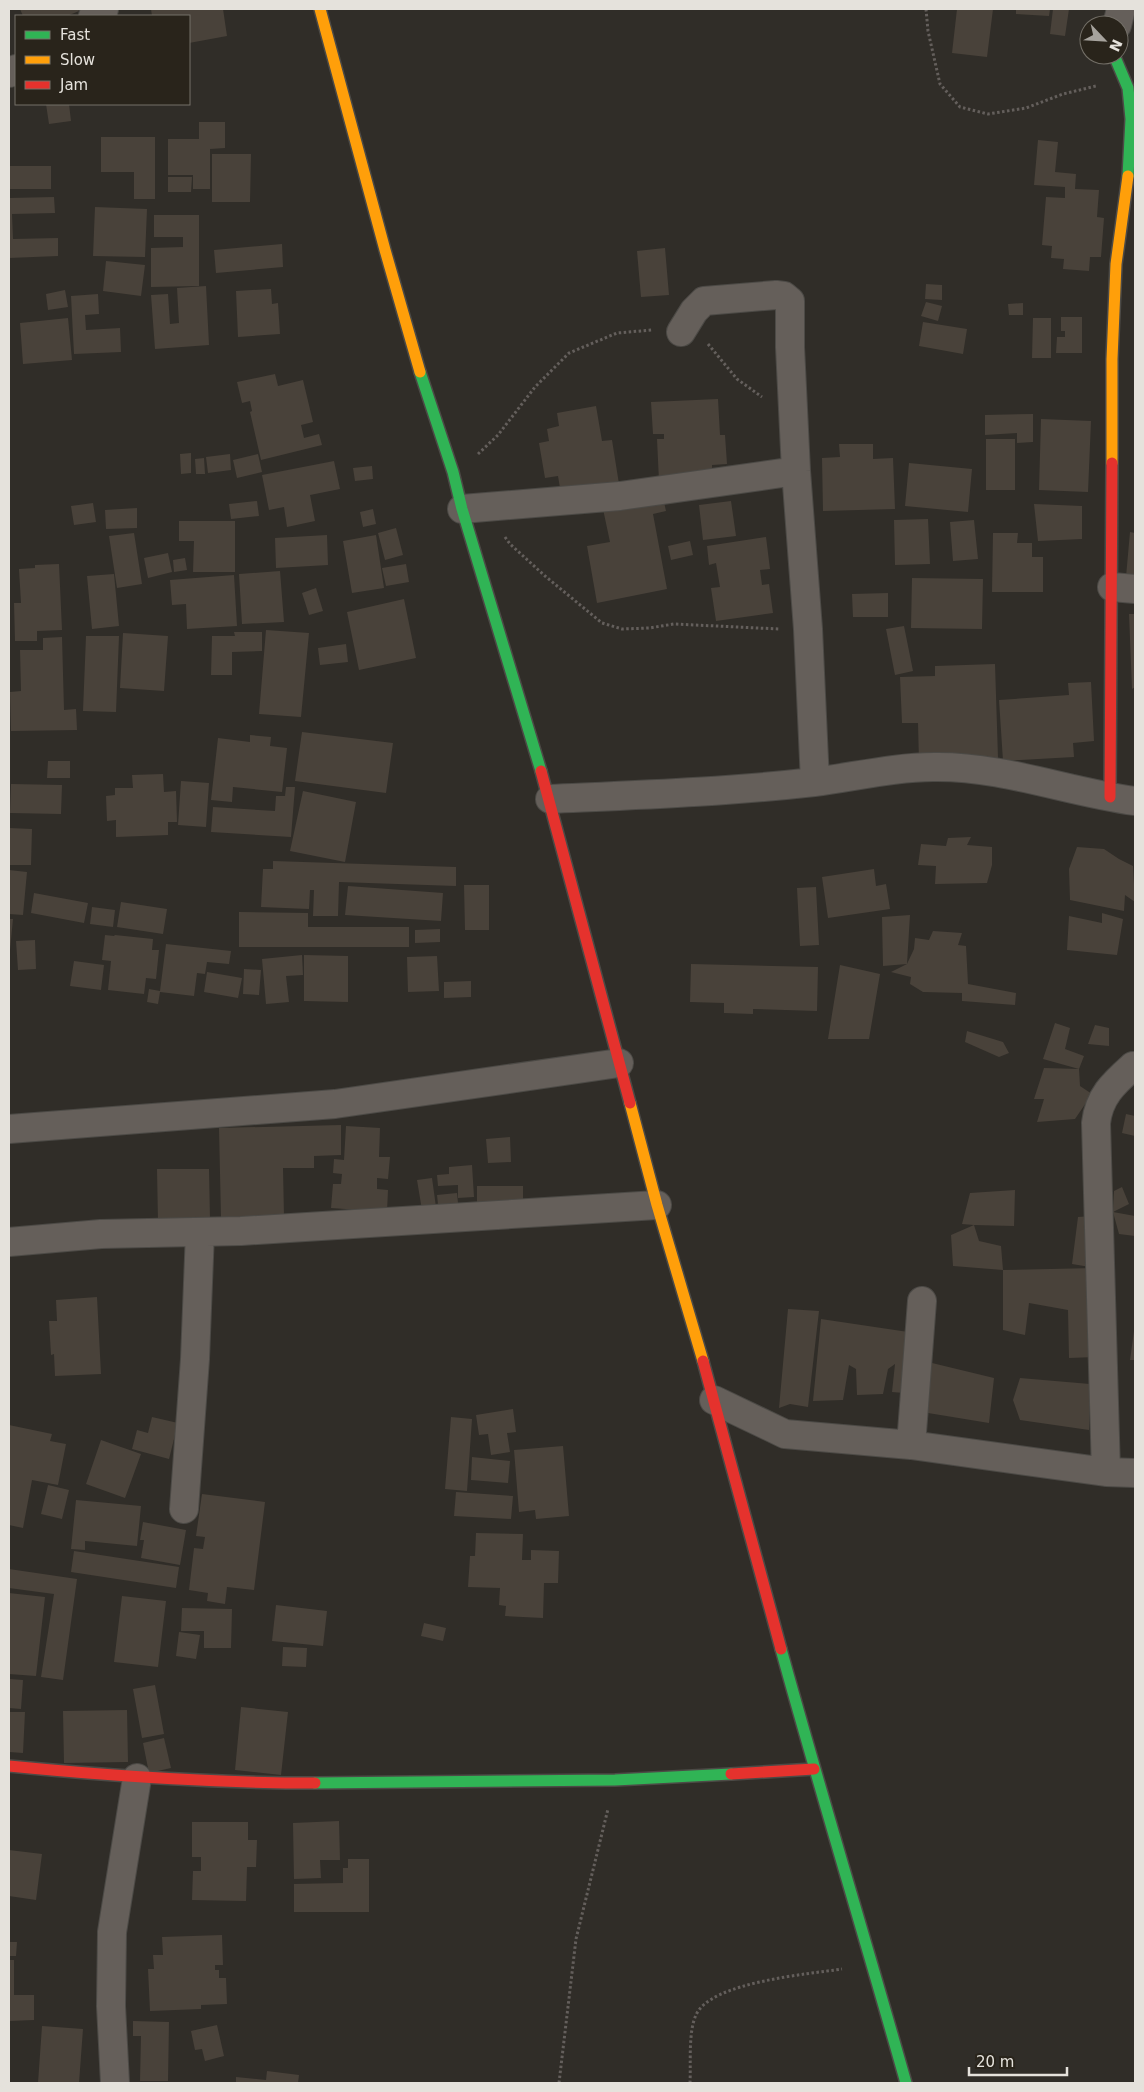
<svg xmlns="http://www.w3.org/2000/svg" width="1144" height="2092" font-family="'DejaVu Sans',sans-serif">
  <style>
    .building { fill: #49423a }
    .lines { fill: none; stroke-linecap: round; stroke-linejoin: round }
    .street-casing { stroke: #4c4a46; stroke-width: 30 }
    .fast-casing { stroke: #4c4a46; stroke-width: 14 }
    .slow-casing { stroke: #4c4a46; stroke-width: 14 }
    .jam-casing { stroke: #4c4a46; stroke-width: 14 }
    .path { stroke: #645f5c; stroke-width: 3; stroke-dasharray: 2.5 2.5; stroke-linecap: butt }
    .street { stroke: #655f5a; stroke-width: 28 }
    .fast { stroke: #30b455; stroke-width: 11 }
    .slow { stroke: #ff9f0a; stroke-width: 11 }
    .jam { stroke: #e5322d; stroke-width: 11 }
  </style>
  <rect width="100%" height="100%" fill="#302d28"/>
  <path class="building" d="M20,9H78L79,11L67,16H23Z
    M151,9H223L227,36L189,43V16H152Z
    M957,9H993L987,57L952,53Z
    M1016,9H1050L1049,16L1016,14Z
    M1053,9H1069L1065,36L1050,34Z
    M46,104H69L71,121L49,124Z
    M199,122H225V148L210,149V189H193V175H168V139H199Z
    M101,137H155V199H134V172H101Z
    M1038,140L1058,142L1055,172L1076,174L1075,189L1099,190L1097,217L1104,218L1101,257H1090L1089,271L1063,269L1064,259L1051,258L1052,246L1042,245L1046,197L1065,198V187L1034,185Z
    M212,154H251L250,202H212Z
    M9,166H51V189H9Z
    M168,177H192L191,192H168Z
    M54,197L55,213L12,214L13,239L58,238V256L9,258V198Z
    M95,207L147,209L145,257L93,256Z
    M154,215H199V286L151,287V248L183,247V237H154Z
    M282,244L283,267L216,273L214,250Z
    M665,248L669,295L641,297L637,251Z
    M106,261L145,265L141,296L103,291Z
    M926,284L942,285V300L925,299Z
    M206,286L209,345L155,349L151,295L168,294L170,324L179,323L177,288Z
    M271,289L272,304L278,303L280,334L238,337L236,291Z
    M65,290L68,307L48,310L46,294Z
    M98,294L99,314L85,315L86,330L120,328L121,352L74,354L71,296Z
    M926,302L942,306L938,321L921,316Z
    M1023,303V315H1009L1008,304Z
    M1061,317H1082V353H1056L1057,337H1065V331H1061Z
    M68,318L72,360L23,364L20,323Z
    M1033,318H1051V358H1032Z
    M923,322L967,329L963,354L919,346Z
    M275,374L278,386L303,380L313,422L301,425L304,438L319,434L322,445L261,460L250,412L252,411L250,401L242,403L237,382Z
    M718,399L720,435H725L727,464L712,465V479L659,481L657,439H664V434H653L651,402Z
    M596,406L602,441L612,440L619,484L561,494L558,476L545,478L539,443L549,441L547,429L559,426L557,413Z
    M1033,414V442L1017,443V433L985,435V415Z
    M1041,419L1091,421L1088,492L1039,490Z
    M986,439H1015V490H986Z
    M839,444H873V459L893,458L895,509L823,511L822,458L840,457Z
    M191,453V473L181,474L180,454Z
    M230,454L231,470L208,473L206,457Z
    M258,454L262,472L237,478L233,460Z
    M204,458L205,474H196L195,459Z
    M334,461L340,489L310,495L315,521L287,527L284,507L269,510L262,475Z
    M909,463L972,469L968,512L905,506Z
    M372,466L373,479L355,481L353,468Z
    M662,493L666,511L653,514L667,589L597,603L587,546L610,542L603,509Z
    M257,501L259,516L231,519L229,504Z
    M731,501L736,536L703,540L699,505Z
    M93,503L96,522L74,525L71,506Z
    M1034,504L1082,506V539L1038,541Z
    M137,508V528L106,529L105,510Z
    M373,509L376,524L363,527L360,512Z
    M928,519L930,564L895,565L894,520Z
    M974,520L978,559L953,561L950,522Z
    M179,521H235V572H193L194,541H179Z
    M396,528L403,555L385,560L378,533Z
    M1130,532L1135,533V579L1126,577Z
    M134,533L142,584L117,588L109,536Z
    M993,533H1018L1017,543H1032V557H1043V592H992Z
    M327,535L328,565L276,568L275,538Z
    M376,535L384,588L352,593L343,541Z
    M766,537L770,569L760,570L762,585L769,584L773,613L716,621L711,588L720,587L716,563L709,565L707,546Z
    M690,541L693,555L671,560L668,546Z
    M168,553L172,572L148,578L144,558Z
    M185,558L187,570L174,572L173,560Z
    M59,564L62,630L37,631V641H15L14,603H21L19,569L35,568V565Z
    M406,564L409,582L386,586L382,568Z
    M280,571L284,622L242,624L239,574Z
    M114,574L119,626L92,629L87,576Z
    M234,575L237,626L187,629L186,604L172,605L170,580Z
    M912,578L983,579L982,629L911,628Z
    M316,588L323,611L309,615L302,593Z
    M888,593V617H853L852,594Z
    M404,599L416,658L359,670L347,612Z
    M1129,614H1135V687L1132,689Z
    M904,626L913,671L895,675L886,629Z
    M266,630L309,633L301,717L259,714Z
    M234,632H262V651L232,652V675H211L212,636H235Z
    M123,633L168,636L164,691L120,688Z
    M86,636H119L116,712L83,711Z
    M62,637L64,710L76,709L77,730L11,731L10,692L21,691L20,650H43V638Z
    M346,644L348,662L320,665L318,648Z
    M995,664L998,758L919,762L918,723H902L900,677L935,676V666Z
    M1091,682L1094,741L1073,743L1074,757L1003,761L999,700L1069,695L1068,683Z
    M302,732L393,743L386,793L295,781Z
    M250,735L271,737L270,746L287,748L282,792L233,787L232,802L211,800L218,738L250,742Z
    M48,761H70V778H47Z
    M163,774L164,792L176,791L177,822H168V835L116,837V820L107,821L106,796L115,795V788H133L132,775Z
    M181,781L209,783L206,827L178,825Z
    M11,784L62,785L61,814L10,813Z
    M286,787H295L291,837L211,832L213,807L275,811L276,796H285Z
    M303,791L356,802L345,862L290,851Z
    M9,828L32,829L31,865H9Z
    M971,837L967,845L992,847V865L987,883L935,884L936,866L918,865L921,844L946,846L948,838Z
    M1077,847L1104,849L1119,859L1133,866L1135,902L1125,895L1124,911L1070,900L1069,869Z
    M273,861L456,867V886L339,882L338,916H313L314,890H310L309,909L261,907L263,869H273Z
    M874,869L876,886L886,884L890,909L828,918L822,877Z
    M9,870L27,872L23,915L9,914Z
    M464,885H489V930H465Z
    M348,886L443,893L441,921L345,915Z
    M816,887L819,945L800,946L797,888Z
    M34,893L88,903L84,923L31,913Z
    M121,902L167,909L163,934L117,927Z
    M92,907L115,910L113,927L90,924Z
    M239,912L308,913V927H409V947H239Z
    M1102,913L1123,919L1117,955L1067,950L1069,916L1102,923Z
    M910,915L907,964L914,949L915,938L929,940L933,931L962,933L958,945L966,946L968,984L1016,993L1015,1005L962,1001V993L923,992L910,984L911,977L891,972L907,964L883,966L882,917Z
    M9,919H13L10,950L9,949Z
    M440,929V942L415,943V930Z
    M105,935L114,936L115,935L153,939L152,950H159L156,979L146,978L144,994L108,990L111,961L102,960Z
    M35,940L36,969L18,970L16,941Z
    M166,944L231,951L229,964L207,962L205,974L197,973L194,996L160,992L158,1004L147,1002L149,989L160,991Z
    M302,955L303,975L286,976L289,1002L266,1004L262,959Z
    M304,955L348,956V1002L304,1001Z
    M437,956L439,991L408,992L407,957Z
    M74,961L104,965L101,990L70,986Z
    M691,964L818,967L817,1011L753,1009V1014L724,1013V1003L690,1002Z
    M840,965L880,974L869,1039H828Z
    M244,969L261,970L259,995L243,994Z
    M207,972L242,978L238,998L204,992Z
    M471,981V997L444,998V982Z
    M1055,1023L1070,1028L1065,1049L1084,1056L1079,1069L1080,1086L1092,1094L1075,1119L1037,1122L1044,1099H1034L1044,1068L1079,1069L1043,1059Z
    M1095,1025L1109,1028V1046L1088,1044Z
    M967,1031L1003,1042L1009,1053L999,1057L965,1042Z
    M1126,1114L1135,1116V1136L1122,1133Z
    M341,1125V1155L314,1156V1168H283L284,1217L221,1218L219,1128Z
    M346,1126L380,1128L379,1157H390L388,1179L377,1178V1189L388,1190L387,1212L331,1208L333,1184H341L342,1174L333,1173L334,1159L344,1160Z
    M510,1137L511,1162L488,1163L486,1139Z
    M472,1165L474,1197L458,1198V1185L438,1186L437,1175L449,1174V1167Z
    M157,1169H209L210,1220L158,1222Z
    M432,1178L436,1207L422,1210L417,1180Z
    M477,1186H523V1214H477Z
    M1122,1187L1129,1204L1113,1212L1114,1191Z
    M1015,1190L1014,1226L974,1225L979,1241L1001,1246L1003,1270L1096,1268L1072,1264L1078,1217L1092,1216L1096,1268V1357L1069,1358L1068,1310L1029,1303L1025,1335L1003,1330V1270L953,1266L951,1235L974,1225L962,1224L970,1193Z
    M457,1193L459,1213L439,1214L437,1195Z
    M1113,1212L1135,1216V1236L1119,1234Z
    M97,1297L101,1374L55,1376L54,1354L51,1355L49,1321H57L56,1300Z
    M788,1309L819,1311L808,1407L790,1404L779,1408Z
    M821,1319L915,1333L904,1393L892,1392L895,1364L888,1369L883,1394L857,1395L856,1369L849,1365L843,1400L813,1401Z
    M1134,1331L1135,1360H1130Z
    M932,1363L994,1378L989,1423L922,1412Z
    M1020,1378L1090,1384L1089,1430L1020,1420L1013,1400Z
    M513,1409L516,1432L507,1433L510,1452L491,1455L488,1434L479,1435L476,1415Z
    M152,1417L178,1423L169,1459L132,1449L137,1430L148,1433Z
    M451,1417L472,1419L467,1491L445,1489Z
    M9,1425L52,1434L50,1441L66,1444L58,1485L32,1480L23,1528L9,1525Z
    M101,1440L141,1454L125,1498L86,1484Z
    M563,1446L569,1516L536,1519L535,1510L519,1512L514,1450Z
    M472,1457L510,1461L508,1483L471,1480Z
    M48,1485L69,1490L62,1519L41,1514Z
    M456,1492L513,1496L511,1519L454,1516Z
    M202,1494L265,1502L254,1590L227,1587L225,1604L207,1601L208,1593L189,1590L194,1548L203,1549L205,1537L196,1536Z
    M76,1500L141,1506L137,1546L85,1541V1550L71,1549Z
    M143,1522L186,1530L180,1565L141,1558L144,1540H140Z
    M476,1533L523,1534L522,1560H531V1550L559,1551L558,1583H544L543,1618L505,1616L506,1606L499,1605L500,1588L468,1587L470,1556H475Z
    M74,1551L179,1567L176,1588L71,1572Z
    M9,1569L77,1579L63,1680L41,1677L54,1594L9,1588Z
    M9,1593L45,1597L36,1676L9,1674Z
    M122,1596L166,1601L158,1667L114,1662Z
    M276,1605L327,1611L323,1646L272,1641Z
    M182,1608L232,1609L231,1648H204V1631H181Z
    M424,1623L446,1628L443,1641L421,1636Z
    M179,1632L200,1635L196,1659L176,1656Z
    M283,1647L307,1648L306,1667L282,1666Z
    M9,1679L23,1680L21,1709L9,1708Z
    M155,1685L164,1734L142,1738L133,1689Z
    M241,1707L288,1712L281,1775L235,1770Z
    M127,1710L128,1762L64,1763L63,1711Z
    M9,1712H25L23,1753L9,1752Z
    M164,1738L171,1768L149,1773L143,1743Z
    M339,1821L340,1860H320L321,1878L294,1879L293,1823Z
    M192,1822H248V1840H257L256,1867H247L246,1901L192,1900L193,1871H201V1857H192Z
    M9,1850L42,1854L36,1900L9,1896Z
    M348,1859H369V1912H294V1884L343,1883V1868H348Z
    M222,1935L223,1965H215V1970H219V1978H226L227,2004L201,2005V2009L150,2011L148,1969H154L153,1955H163L162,1937Z
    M9,1942H17L16,1956H9Z
    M9,1960H14V1995H34V2020L9,2021Z
    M133,2021L169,2022L168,2081H140L141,2036H133Z
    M217,2025L224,2056L205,2061L202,2049L195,2050L191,2031Z
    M42,2026L83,2029L79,2083H38Z
    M267,2071L299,2075L298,2083H236V2077L266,2080Z"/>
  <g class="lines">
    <defs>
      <path id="street" d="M93,16L104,9
        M1117,25L1121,9
        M9,73L16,69
        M681,332L694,311L704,301L776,295L784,296L790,301V347L796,471L808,629L815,782
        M462,509L620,496L796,471
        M1112,587L1135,589
        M550,799C638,795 726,792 814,782C854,777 894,767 934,767C1003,766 1068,792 1135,801
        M9,1129L335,1104L619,1063
        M9,1242L101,1234L241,1231L657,1205
        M714,1400L785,1434L911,1445L1106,1472L1135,1473
        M911,1445L922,1301
        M1106,1472L1096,1123C1099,1096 1114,1083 1133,1066
        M184,1509L195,1359L200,1232
        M115,2083L111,2006L112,1932L137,1778"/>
      <path id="fast" d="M1114,55L1128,88L1131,119L1128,176
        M420,372L453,472L462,509L541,771
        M781,1649C821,1794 865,1938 906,2083
        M315,1783L615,1780L731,1774"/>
      <path id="slow" d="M320,9L385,250L420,372
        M1112,463V359L1116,264L1128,176
        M630,1103L657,1205L703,1361"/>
      <path id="jam" d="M541,771L630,1103
        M1110,797L1112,463
        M703,1361L781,1649
        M9,1766C111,1776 212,1783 315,1783
        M731,1774L814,1769"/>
    </defs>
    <use href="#street" class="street-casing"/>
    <use href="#fast" class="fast-casing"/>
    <use href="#slow" class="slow-casing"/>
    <use href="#jam" class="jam-casing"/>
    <path class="path" d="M926,9L928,31L940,84L960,107L988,114L1026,108L1063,94L1096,86
      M708,344L737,379L762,397
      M478,454L498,435L535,387L569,353L617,333L652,330
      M505,537L510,544L545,576L602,623L622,629L649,628L674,624L779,629
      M559,2083L576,1939L608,1809
      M690,2083C691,2064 688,2032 696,2015C710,1982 809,1974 842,1969"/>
    <use href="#street" class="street"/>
    <use href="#fast" class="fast"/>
    <use href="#slow" class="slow"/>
    <use href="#jam" class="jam"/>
  </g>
  <rect width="1144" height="2092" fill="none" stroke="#e5e2dc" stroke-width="20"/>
  <rect x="15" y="15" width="175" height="90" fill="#29241b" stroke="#747068"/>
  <rect x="25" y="31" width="25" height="8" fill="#30b455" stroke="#747068"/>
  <text x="60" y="40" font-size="15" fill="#e5e2dc">Fast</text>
  <rect x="25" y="56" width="25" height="8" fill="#ff9f0a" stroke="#747068"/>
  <text x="60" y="65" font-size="15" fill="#e5e2dc">Slow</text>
  <rect x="25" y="81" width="25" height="8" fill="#e5322d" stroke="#747068"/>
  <text x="60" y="90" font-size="15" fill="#e5e2dc">Jam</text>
  <g transform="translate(1104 40) rotate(115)"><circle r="24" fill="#29241b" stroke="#747068"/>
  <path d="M0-4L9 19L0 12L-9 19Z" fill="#a6a39d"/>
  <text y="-8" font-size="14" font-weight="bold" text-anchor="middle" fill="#e5e2dc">N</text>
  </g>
  <path d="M969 2067v8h98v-8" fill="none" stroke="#e5e2dc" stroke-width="2.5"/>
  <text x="976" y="2067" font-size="15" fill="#e5e2dc" stroke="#29241b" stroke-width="4" paint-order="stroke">20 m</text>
</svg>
